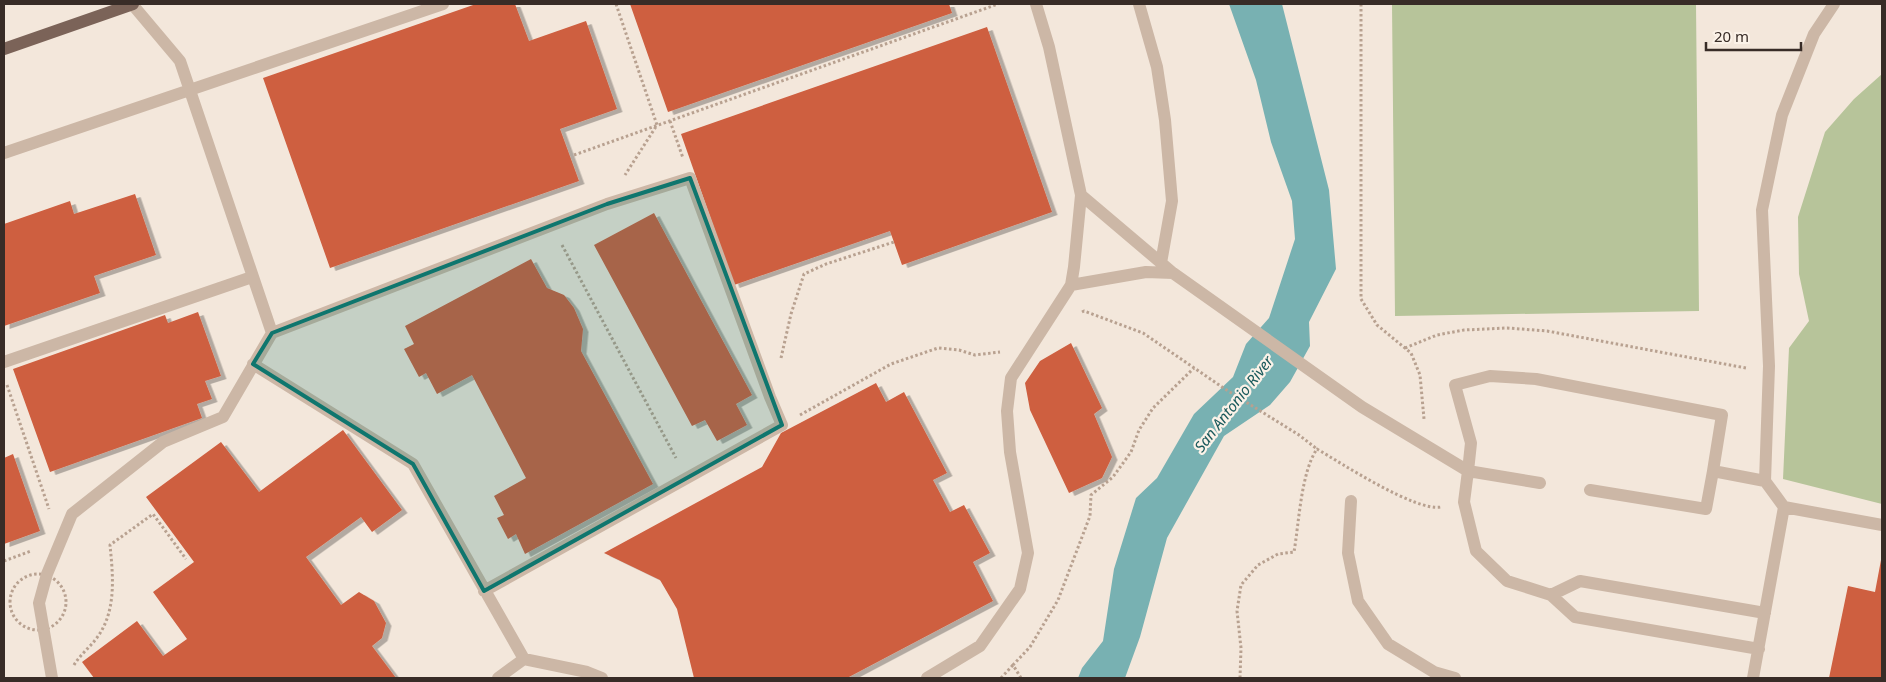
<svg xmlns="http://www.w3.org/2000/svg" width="1886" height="682" font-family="'Noto Sans',sans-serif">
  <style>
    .green { fill: #b7c49a }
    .water { fill: #78b1b2 }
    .building { fill: #ce5e3f; filter: url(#shadow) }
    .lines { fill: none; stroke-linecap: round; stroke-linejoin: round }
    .path { stroke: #b8a190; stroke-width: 3; stroke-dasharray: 2.5 2.5; stroke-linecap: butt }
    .minor { stroke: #ccb7a6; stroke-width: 12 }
    .major { stroke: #7b6358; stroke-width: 12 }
    .marked { fill: #0f766e; fill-opacity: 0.2; stroke: #0f766e; stroke-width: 4; stroke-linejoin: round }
    .labels { text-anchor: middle; stroke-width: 4.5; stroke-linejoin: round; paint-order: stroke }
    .water-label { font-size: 15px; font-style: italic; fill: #1a5a5c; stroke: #fbf2e8 }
  </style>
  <defs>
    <filter id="shadow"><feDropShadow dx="5.5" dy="3" stdDeviation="0" flood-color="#0004"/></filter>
  </defs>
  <rect width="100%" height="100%" fill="#f3e7db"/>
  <path class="green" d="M1392,4H1696L1699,311L1395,316Z
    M1882,74V504L1783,479L1789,348L1809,321L1799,274L1798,217L1825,132L1854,99Z"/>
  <path class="water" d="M1229,4H1282L1329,190L1336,269L1309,322L1310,346L1290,382L1270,405L1224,436L1167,538L1140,637L1125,678H1078L1082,668L1103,641L1114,569L1136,498L1157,478L1194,414L1233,377L1246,344L1269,318L1295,239L1292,201L1271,142L1256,80Z"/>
  <path class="building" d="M476,4H515L529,41L586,21L617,109L560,129L579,181L330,268L263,78Z
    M630,4H949L952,13L668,112Z
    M987,27L1052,212L902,265L890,231L734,285L681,134Z
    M135,194L156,255L94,276L100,293L4,326V224L70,201L74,214Z
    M654,213L752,395L736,404L747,425L717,441L705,420L692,426L594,245Z
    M531,259L547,288L564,295L574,308L583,329L581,351L653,484L525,554L516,534L508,539L497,518L504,515L494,496L526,478L472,375L437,394L426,373L419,377L404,349L414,344L405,326Z
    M198,312L221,376L205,381L212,399L197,404L202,418L50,472L13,369L165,315L168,323Z
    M1071,343L1102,408L1094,414L1112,457L1102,478L1069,493L1030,410L1025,383L1040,361Z
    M876,383L886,402L904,392L947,473L933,480L950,512L964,505L990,553L973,562L993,601L847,678H694L677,609L660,580L604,553L762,467L781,433Z
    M343,430L402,510L372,532L361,517L306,557L341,605L359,592L374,601L386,623L382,638L372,646L396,678H94L82,662L137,621L163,656L187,639L153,592L194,562L146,497L221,442L259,492Z
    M13,454L40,531L4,544V458Z
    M1881,560L1882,678H1829L1848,586L1875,592Z"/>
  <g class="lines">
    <path class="path" d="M616,4L657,125L625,175
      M1361,4V299L1377,325L1411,353L1420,375L1424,419
      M670,121L683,158
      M574,155L998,4
      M562,245L676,458
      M1082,312L1084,311L1143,333L1225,389L1299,435L1317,449
      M1405,348L1437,335L1464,330L1507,328L1547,331L1746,368
      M781,358L791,314L804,274L826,264L894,242
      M7,385L49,509
      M800,415L891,364L938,348L959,350L975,355L1000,352
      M4,561L31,551
      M10 602a28 28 0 1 1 56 0a28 28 0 1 1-56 0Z
      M74,665C80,655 89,648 96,639C117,612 113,576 110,545L153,514L186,559
      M1001,678L1013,665
      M1021,678L1013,665L1030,647L1058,600L1090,516L1091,495L1113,477L1131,452L1139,430L1153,408L1194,368
      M1240,678L1241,648L1237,611L1241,585L1258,565L1278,554L1294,552C1299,523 1301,472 1317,449C1341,463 1416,512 1441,507"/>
    <path class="minor" d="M132,4L180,61L272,333
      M1036,4L1049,47L1081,195L1173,273L1362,407L1468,471L1464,502L1476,551L1507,581L1551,595L1575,617L1759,649
      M1139,4L1157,67L1165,120L1172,201L1161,263
      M1834,4L1814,34L1782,115L1762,210L1769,366L1765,481L1784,507L1882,525
      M4,153L443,4
      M1071,285L1146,272L1173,273
      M4,362L252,277
      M253,364L413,464L524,659L498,678
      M1540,483L1468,471L1471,443L1455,385L1490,376L1536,379L1722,415L1713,471L1765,481
      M1590,490L1706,509L1713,471
      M1351,501L1348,553L1358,601L1388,644L1434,672L1455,678
      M1551,595L1580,581L1765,613
      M524,659L587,672L602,678
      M52,678L39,603L47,574L72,514L163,442L223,417L272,333L607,204L690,178L770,397L782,425L484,591
      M927,678L980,646L1020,589L1028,553L1010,452L1007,411L1011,378L1071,285L1074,267L1081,195
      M1753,678L1784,507"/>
    <path class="major" d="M4,49L133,4"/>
  </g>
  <path class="marked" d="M690,178L782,425L484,591L413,464L253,364L272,333L607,204Z"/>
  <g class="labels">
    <g class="water-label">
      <text transform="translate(1234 404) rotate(-52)" y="5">San Antonio River</text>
    </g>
  </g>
  <rect width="1886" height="682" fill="none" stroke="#382c27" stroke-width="10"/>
  <path d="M1706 42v8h95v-8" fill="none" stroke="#382c27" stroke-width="2.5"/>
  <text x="1714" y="42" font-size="15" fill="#382c27" stroke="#fbf2e8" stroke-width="4" paint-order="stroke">20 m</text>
</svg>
